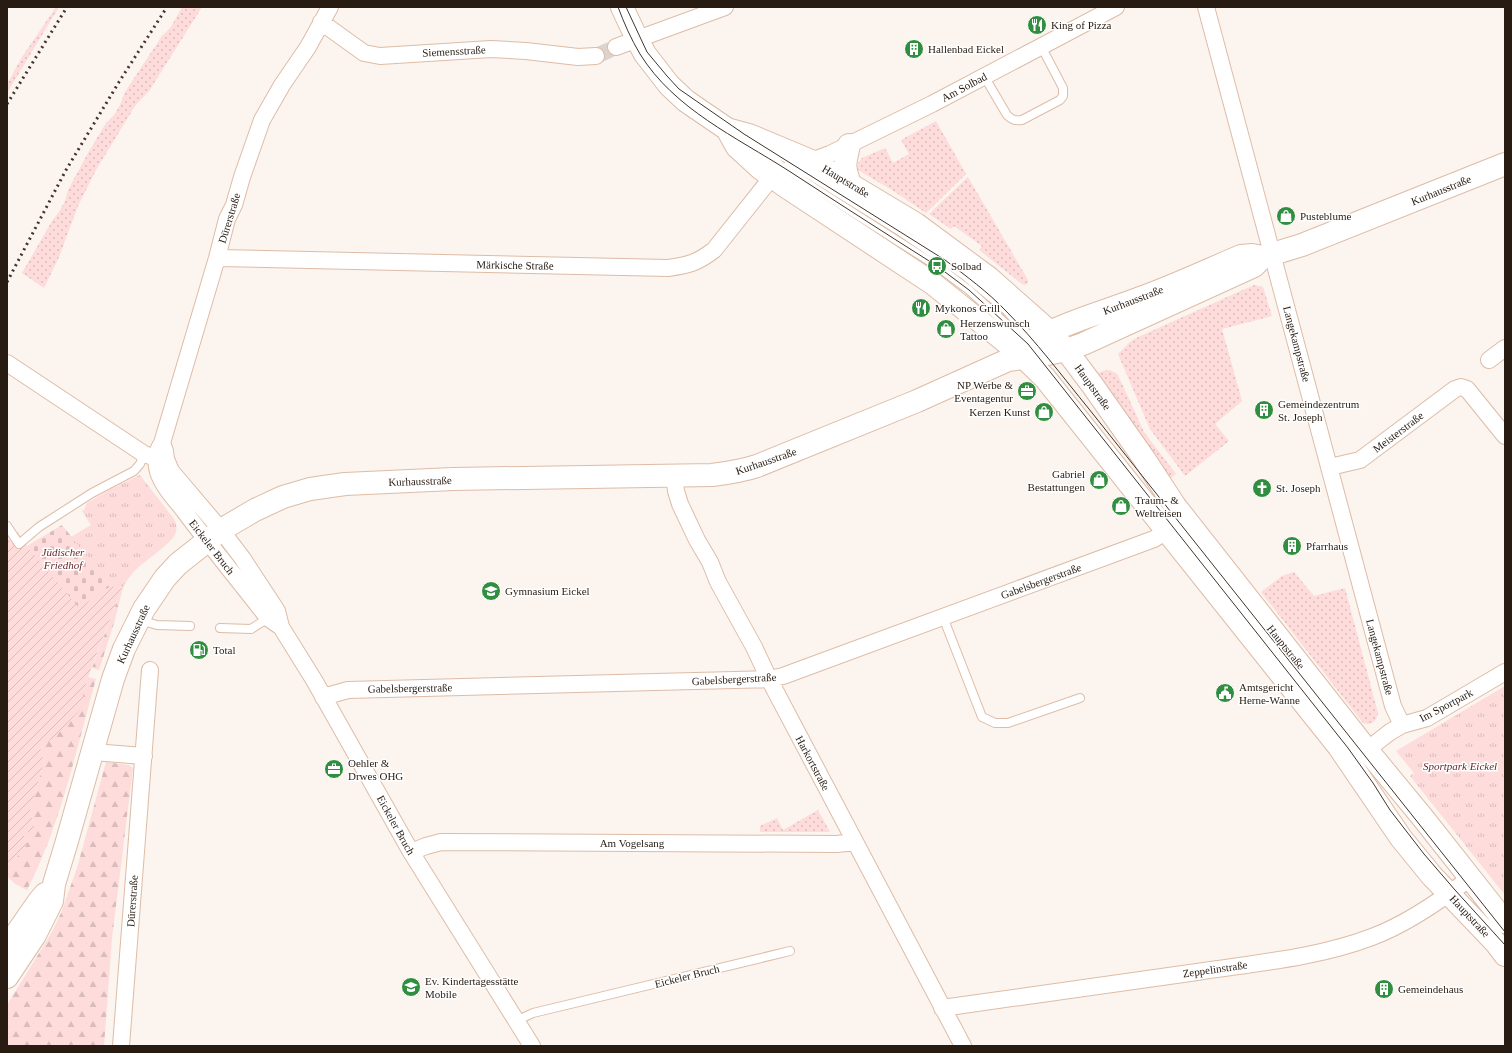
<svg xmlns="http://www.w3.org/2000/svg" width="1512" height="1053" font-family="Georgia,serif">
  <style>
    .grass { fill: url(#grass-dots) }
    .forest { fill: url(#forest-firs) }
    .cemetery { fill: url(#cemetery-stones) }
    .park { fill: url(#park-tufts) }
    .garden { fill: url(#garden-furrows) }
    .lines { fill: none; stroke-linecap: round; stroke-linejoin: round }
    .street-tunnel { stroke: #dbd3ce; stroke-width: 16; stroke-dasharray: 16 8; stroke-linecap: butt }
    .lane-casing { stroke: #debca6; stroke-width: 10 }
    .street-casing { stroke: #debca6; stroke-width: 18 }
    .secondary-casing { stroke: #debca6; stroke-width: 24 }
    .lane { stroke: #fff; stroke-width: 8 }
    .street { stroke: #fff; stroke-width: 16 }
    .secondary { stroke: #fff; stroke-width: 22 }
    .tram { stroke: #40352c; stroke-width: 1 }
    .rail { stroke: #40352c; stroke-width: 3; stroke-dasharray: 2 4; stroke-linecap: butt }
    .labels { text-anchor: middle; stroke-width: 3; stroke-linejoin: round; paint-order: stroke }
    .poi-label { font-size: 11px; fill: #271b12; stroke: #fff; text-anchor: start }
    .street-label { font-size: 11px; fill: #271b12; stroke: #fff }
    .park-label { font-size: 11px; font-style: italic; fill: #67272a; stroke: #fff }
  </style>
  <defs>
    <pattern id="grass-dots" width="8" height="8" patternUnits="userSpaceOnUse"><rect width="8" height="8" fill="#fddcdb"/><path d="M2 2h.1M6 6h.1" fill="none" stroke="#d9bcbb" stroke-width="1.8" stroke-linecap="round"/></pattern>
    <pattern id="forest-firs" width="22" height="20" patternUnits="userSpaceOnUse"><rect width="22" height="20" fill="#fddcdb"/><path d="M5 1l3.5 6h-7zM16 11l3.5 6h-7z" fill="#d9bcbb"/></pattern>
    <pattern id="cemetery-stones" width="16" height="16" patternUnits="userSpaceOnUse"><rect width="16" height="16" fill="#fddcdb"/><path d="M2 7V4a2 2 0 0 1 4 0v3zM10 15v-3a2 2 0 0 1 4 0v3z" fill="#d9bcbb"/></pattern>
    <pattern id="park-tufts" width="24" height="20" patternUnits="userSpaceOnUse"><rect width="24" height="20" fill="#fddcdb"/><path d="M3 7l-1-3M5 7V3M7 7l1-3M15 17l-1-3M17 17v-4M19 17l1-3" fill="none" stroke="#d9bcbb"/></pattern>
    <pattern id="garden-furrows" width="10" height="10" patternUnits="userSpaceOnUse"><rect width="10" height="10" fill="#fddcdb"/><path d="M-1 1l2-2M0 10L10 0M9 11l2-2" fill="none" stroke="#d9bcbb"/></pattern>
  </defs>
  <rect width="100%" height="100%" fill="#fbf4ef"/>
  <path class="grass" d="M56,7H59L7,93V84L22,57Z
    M182,7H202L149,91L135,106L96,170L78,206L59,257L44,288L22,273L52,221L59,212L65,201L68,190L88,153L106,123L115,114L120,105L125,92L162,36L171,27Z
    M936,121L966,174L926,213L892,190L858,170V163L862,158L885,148L893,163L909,154L901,140Z
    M968,177L1028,280V283L1025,285L1022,284L979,250L982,246L954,226L951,229L929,214Z
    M1254,285L1263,287L1272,316L1222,329L1242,401L1215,424L1229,441L1185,476L1150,429L1118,354L1131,341L1136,338Z
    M1109,370L1114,372L1118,375L1144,432L1176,474L1167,481L1121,405L1098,373L1103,371Z
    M1294,572L1314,596L1345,588L1378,713C1377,721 1371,726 1363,723L1261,592L1282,576Z
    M818,810L830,832H760V826L777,818L783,830Z"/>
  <path class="forest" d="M122,588H123L114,623L99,670L92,668Z
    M88,677L96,679C76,750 61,824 27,890L15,884L7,876V867L14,861L28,842L23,833L34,826L30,811L44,762L40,747L55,737L83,695Z
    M106,762L129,765L133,768L112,938L104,1046H7V1005L52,932L61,913L77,868Z"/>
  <path class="cemetery" d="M62,525L111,586L79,609L27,546Z"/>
  <path class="park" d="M140,475L174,519C178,526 177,533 172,539C157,556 133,565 123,588L111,586L71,537L91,525L82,511L84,510L87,503L111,489Z
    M1505,686V895L1410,776L1414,773L1396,751Z"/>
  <path class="garden" d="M18,532L27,546L79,608L111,586L122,588L88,677L83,695L86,703L55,737L40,747L44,762L30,811L34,826L33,831L23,833L28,842L14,861L7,867V537L11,542Z"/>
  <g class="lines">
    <path class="street-tunnel" d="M596,56L616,47"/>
    <defs>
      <path id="lane" d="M984,76L1007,115C1012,120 1015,121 1022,120L1060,100L1063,96V88L1041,46
        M749,144L813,187L937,266L969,290L1028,344
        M789,162L898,230L964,275L1006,310L1034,341
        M7,526L19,544L39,527L92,493L134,471L140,464L144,454
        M943,617L982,717L995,723H1008L1080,698
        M139,620L157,625L190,626
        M220,628L251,629L270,617
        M516,1021L533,1013L790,951"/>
      <path id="street" d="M1206,7L1393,706L1402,725
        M321,22L364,53L380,56L491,49L526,51L578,57L596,56
        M616,47L725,7
        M811,161L830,154L932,104L1116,7
        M217,258L668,268C689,265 697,263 714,250L772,177
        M1489,360L1505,348
        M7,363L144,454L156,458L165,459
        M162,443L165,451L166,459L171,471L221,530L243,559L277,611L281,627L314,680L411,852L532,1046
        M1330,467L1360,460L1455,389L1461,387L1467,389L1505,436
        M674,475L676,491L680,504L697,540L710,562L718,582L754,647L769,679L963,1046
        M281,627L268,618C240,582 212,548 185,512C176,500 163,487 158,472C155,461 156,452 162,443L217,258L227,219L234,205L242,177L262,120L282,85L308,47L330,7
        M323,697L348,690L769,679L783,676L1154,539L1167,531
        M1367,750L1390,732L1402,725L1427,718L1505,672
        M93,752L144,756
        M411,852L426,846L441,842L837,844L855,842
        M942,1008C1027,996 1112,984 1197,972C1255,963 1317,958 1372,937C1407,924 1440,901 1470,878
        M121,1046L150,670"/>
      <path id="secondary" d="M622,7L637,39L645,54L669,85L686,101L727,129L749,135L811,161L916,224L989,278L1050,332L1066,350L1093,386L1145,460L1175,506L1367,750L1423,818L1505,922
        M727,129L737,147L760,168L785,186L932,283L1017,351L1045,378L1339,747L1401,838L1432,876L1496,943L1505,955
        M849,145C845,164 843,165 850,184
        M1009,359C1042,327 1100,314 1143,297C1176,285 1208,270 1241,256L1252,255L1263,257L1302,245L1505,164
        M7,947L39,901L45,894
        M7,977L35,935L52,901L54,884L67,841L113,679L124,649L144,609L165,578L178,564L221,530L255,510L283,497L310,489L345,484L453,479L712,475C728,473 742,471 757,466L917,401L1008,360L1038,356L1066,350L1083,344L1254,266L1263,257"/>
    </defs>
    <use href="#lane" class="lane-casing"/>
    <use href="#street" class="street-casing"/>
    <use href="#secondary" class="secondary-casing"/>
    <use href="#lane" class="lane"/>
    <use href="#street" class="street"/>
    <use href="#secondary" class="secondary"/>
    <path class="tram" d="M618,7C624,23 631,39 640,54C674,109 736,137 789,171C838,203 888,235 937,266L969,290L1028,344L1348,748L1373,783L1390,810L1424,854L1455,890L1505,945
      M626,7L647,52L667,76L679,89L744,134L945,260C966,276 988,292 1006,311C1036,341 1062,376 1089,409L1505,932"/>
    <path class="rail" d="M7,104L67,7
      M7,282L66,170L119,82L167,7"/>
  </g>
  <defs>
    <symbol id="restaurant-disc" viewBox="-11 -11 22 22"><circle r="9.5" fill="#318e40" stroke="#fff"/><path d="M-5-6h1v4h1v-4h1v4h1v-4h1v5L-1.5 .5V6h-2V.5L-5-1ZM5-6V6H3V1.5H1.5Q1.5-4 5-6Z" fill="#fff"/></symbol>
    <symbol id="building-disc" viewBox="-11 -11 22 22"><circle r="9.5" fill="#318e40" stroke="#fff"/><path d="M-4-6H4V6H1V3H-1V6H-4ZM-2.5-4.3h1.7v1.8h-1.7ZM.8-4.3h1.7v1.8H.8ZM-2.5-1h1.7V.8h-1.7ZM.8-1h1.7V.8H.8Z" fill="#fff"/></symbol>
    <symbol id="shop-disc" viewBox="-11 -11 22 22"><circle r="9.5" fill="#318e40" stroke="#fff"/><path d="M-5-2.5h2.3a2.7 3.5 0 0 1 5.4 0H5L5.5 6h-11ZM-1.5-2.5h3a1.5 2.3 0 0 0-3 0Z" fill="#fff"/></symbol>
    <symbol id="bus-disc" viewBox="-11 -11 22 22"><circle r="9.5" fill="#318e40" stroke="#fff"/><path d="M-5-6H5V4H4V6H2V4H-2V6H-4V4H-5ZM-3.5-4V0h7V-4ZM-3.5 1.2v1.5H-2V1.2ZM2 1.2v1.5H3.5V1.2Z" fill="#fff"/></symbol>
    <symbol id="office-disc" viewBox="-11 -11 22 22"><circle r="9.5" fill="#318e40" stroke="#fff"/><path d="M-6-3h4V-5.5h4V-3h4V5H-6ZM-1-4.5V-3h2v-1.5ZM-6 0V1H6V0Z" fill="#fff"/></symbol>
    <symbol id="church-disc" viewBox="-11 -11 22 22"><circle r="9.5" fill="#318e40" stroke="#fff"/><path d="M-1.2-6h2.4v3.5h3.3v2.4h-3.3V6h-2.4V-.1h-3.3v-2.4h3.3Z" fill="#fff"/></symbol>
    <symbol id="school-disc" viewBox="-11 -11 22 22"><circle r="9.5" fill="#318e40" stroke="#fff"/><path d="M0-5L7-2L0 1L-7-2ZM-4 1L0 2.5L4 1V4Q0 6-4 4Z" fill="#fff"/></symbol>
    <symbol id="fuel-disc" viewBox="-11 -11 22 22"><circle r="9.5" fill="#318e40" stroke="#fff"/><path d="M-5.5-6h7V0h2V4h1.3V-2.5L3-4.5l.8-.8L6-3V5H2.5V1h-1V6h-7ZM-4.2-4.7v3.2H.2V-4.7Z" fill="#fff"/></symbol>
    <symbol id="civic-disc" viewBox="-11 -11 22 22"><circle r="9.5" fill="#318e40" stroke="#fff"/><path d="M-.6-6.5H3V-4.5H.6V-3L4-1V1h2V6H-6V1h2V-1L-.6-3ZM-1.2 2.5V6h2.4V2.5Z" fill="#fff"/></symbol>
  </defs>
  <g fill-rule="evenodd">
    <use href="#restaurant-disc" x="1026" y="14" width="22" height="22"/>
    <use href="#building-disc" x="903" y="38" width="22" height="22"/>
    <use href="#shop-disc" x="1275" y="205" width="22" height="22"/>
    <use href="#bus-disc" x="926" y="255" width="22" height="22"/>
    <use href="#restaurant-disc" x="910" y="297" width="22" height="22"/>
    <use href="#shop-disc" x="935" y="318" width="22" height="22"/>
    <use href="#office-disc" x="1016" y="380" width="22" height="22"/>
    <use href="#building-disc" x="1253" y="399" width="22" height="22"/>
    <use href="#shop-disc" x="1033" y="401" width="22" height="22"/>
    <use href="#shop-disc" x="1088" y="469" width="22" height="22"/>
    <use href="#church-disc" x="1251" y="477" width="22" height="22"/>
    <use href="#shop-disc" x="1110" y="495" width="22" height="22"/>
    <use href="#building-disc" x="1281" y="535" width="22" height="22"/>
    <use href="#school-disc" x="480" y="580" width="22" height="22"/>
    <use href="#fuel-disc" x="188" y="639" width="22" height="22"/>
    <use href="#civic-disc" x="1214" y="682" width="22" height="22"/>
    <use href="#office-disc" x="323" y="758" width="22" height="22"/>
    <use href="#school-disc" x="400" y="976" width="22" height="22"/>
    <use href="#building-disc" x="1373" y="978" width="22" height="22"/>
  </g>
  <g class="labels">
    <g class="poi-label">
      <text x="1051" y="29">King of Pizza</text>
      <text x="928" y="53">Hallenbad Eickel</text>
      <text x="1300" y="220">Pusteblume</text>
      <text x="951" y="270">Solbad</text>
      <text x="935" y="312">Mykonos Grill</text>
      <text x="960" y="327">Herzenswunsch<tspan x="960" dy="13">Tattoo</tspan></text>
      <text x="1013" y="389" text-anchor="end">NP Werbe &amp;<tspan x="1013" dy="13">Eventagentur</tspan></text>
      <text x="1278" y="408">Gemeindezentrum<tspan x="1278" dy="13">St. Joseph</tspan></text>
      <text x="1030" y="416" text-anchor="end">Kerzen Kunst</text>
      <text x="1085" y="478" text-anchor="end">Gabriel<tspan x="1085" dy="13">Bestattungen</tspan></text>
      <text x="1276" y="492">St. Joseph</text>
      <text x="1135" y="504">Traum- &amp;<tspan x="1135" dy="13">Weltreisen</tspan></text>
      <text x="1306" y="550">Pfarrhaus</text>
      <text x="505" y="595">Gymnasium Eickel</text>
      <text x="213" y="654">Total</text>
      <text x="1239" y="691">Amtsgericht<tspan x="1239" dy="13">Herne-Wanne</tspan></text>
      <text x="348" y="767">Oehler &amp;<tspan x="348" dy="13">Drwes OHG</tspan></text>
      <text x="425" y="985">Ev. Kindertagesstätte<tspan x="425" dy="13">Mobile</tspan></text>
      <text x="1398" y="993">Gemeindehaus</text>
    </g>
    <g class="street-label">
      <text transform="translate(454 51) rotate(-3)" y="4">Siemensstraße</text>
      <text transform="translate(964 87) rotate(-28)" y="4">Am Solbad</text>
      <text transform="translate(846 181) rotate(31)" y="4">Hauptstraße</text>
      <text transform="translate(1441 190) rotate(-22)" y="4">Kurhausstraße</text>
      <text transform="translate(229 218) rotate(-73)" y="4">Dürerstraße</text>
      <text transform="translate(515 265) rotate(1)" y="4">Märkische Straße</text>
      <text transform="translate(1133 300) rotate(-21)" y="4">Kurhausstraße</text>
      <text transform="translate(1297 344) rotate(75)" y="4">Langekampstraße</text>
      <text transform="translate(1093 387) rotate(54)" y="4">Hauptstraße</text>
      <text transform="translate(1398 432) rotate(-37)" y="4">Meisterstraße</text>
      <text transform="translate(766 461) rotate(-19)" y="4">Kurhausstraße</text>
      <text transform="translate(420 481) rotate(-2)" y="4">Kurhausstraße</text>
      <text transform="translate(212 547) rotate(52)" y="4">Eickeler Bruch</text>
      <text transform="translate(1041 581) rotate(-20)" y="4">Gabelsbergerstraße</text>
      <text transform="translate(133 634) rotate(-65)" y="4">Kurhausstraße</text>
      <text transform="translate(1286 647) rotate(51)" y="4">Hauptstraße</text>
      <text transform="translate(1380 657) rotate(75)" y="4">Langekampstraße</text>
      <text transform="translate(734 679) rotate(-3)" y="4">Gabelsbergerstraße</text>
      <text transform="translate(410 688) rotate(-1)" y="4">Gabelsbergerstraße</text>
      <text transform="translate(1446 705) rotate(-28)" y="4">Im Sportpark</text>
      <text transform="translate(813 763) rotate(62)" y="4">Harkortstraße</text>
      <text transform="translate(396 825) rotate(61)" y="4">Eickeler Bruch</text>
      <text x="632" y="847">Am Vogelsang</text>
      <text transform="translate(132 901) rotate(-86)" y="4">Dürerstraße</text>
      <text transform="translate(1470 916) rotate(47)" y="4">Hauptstraße</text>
      <text transform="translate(1215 969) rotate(-8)" y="4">Zeppelinstraße</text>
      <text transform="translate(687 976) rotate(-14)" y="4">Eickeler Bruch</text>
    </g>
    <g class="park-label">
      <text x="63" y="556">Jüdischer<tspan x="63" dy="13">Friedhof</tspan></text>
      <text x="1460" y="770">Sportpark Eickel</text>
    </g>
  </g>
  <rect width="1512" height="1053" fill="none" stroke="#271b12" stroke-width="16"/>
</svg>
